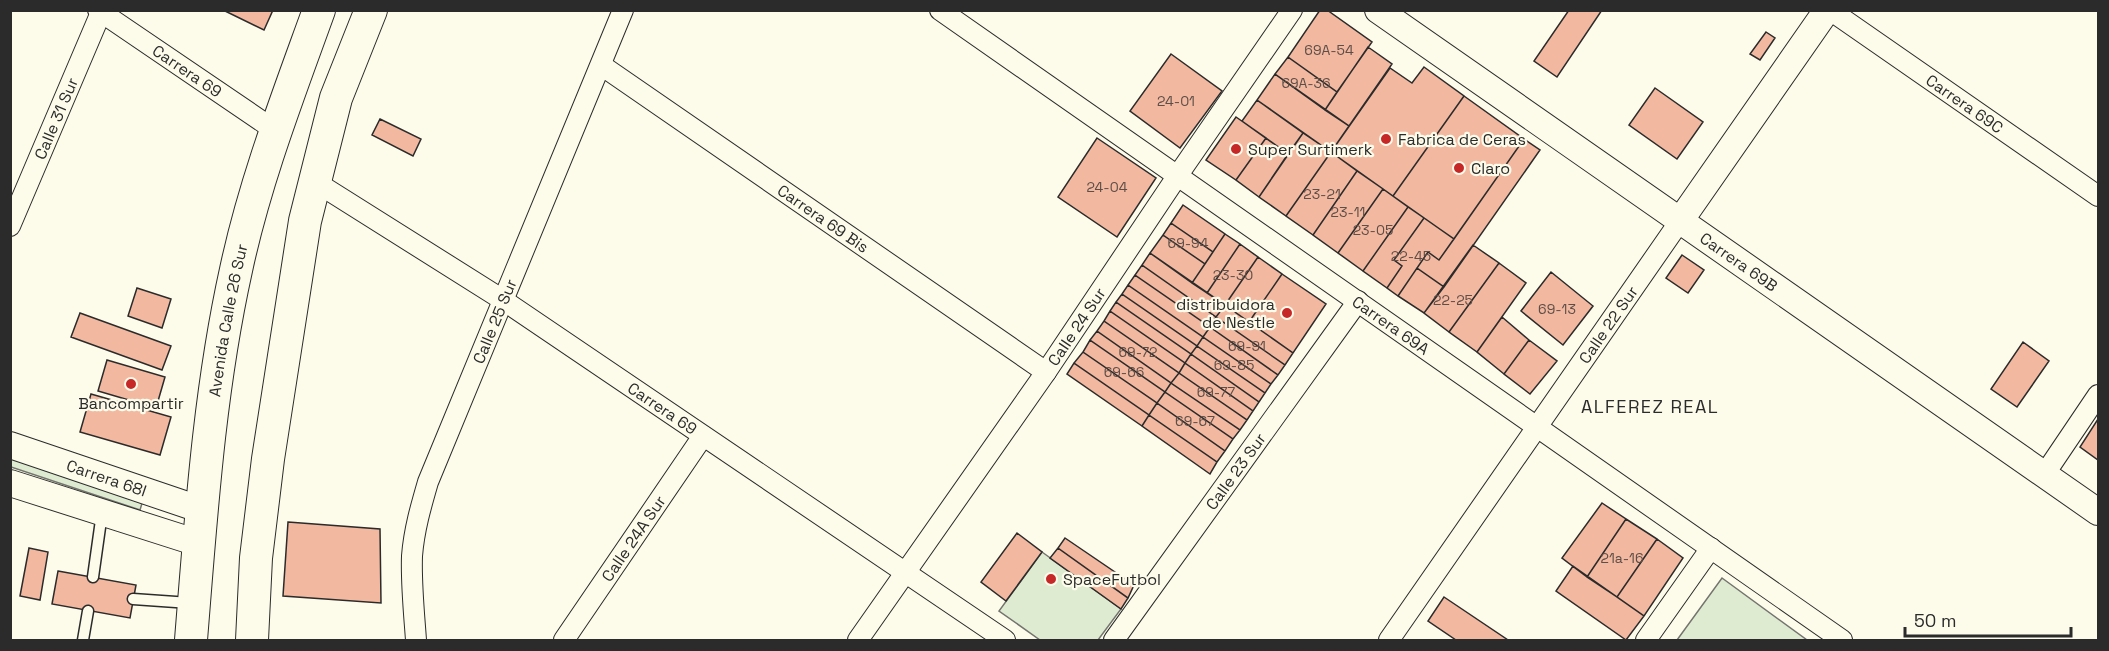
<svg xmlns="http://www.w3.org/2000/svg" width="2109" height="651" font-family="'Space Grotesk',sans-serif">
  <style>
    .green { fill: #deebd1; stroke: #74746e; stroke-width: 1.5 }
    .building { fill: #f2b8a0; stroke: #2b2b2b; stroke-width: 1.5 }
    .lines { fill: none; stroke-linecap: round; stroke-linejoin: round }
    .service-casing { stroke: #2b2b2b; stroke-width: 13 }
    .minor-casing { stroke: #2b2b2b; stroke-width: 22 }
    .tertiary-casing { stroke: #2b2b2b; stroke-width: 28 }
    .primary-casing { stroke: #2b2b2b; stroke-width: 34 }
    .service { stroke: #fdfbea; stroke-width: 10 }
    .minor { stroke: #fdfbea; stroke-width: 20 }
    .tertiary { stroke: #fdfbea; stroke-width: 26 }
    .primary { stroke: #fdfbea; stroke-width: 32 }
    .poi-dot { fill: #c62828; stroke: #fdfbea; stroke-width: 2 }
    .labels { text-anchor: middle; stroke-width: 4.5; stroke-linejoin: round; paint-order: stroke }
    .number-label { font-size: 14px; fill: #5d4e48 }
    .street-label { font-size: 16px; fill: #2b2b2b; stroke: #fdfbea }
    .poi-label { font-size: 16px; fill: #2b2b2b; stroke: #fdfbea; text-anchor: start }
    .neighbourhood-label { font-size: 18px; letter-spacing: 1.5px; fill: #2b2b2b; stroke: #fdfbea }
  </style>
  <rect width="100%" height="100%" fill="#fdfbea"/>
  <path class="green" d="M11,455L143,500L140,510L11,467Z
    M1042,552L1121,609L1098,640H1040L999,611Z
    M1722,578L1807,640H1677Z"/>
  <path class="building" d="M223,10H273L264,30Z
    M1320,10H1327L1372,42L1337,92L1288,57Z
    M1569,10H1602L1557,77L1534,61Z
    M1766,32L1775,38L1760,60L1750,54Z
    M1368,47L1392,64L1349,126L1325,110Z
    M1171,54L1222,91L1180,148L1130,111Z
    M1288,57L1337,92L1325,110L1275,74Z
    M1424,67L1464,96L1393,196L1331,152L1390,68L1412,83Z
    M1275,74L1349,126L1331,152L1257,100Z
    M1655,88L1703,122L1677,159L1629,125Z
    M1464,96L1524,139L1454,239L1393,196Z
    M1257,100L1303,133L1288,154L1242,121Z
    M1236,117L1266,138L1236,180L1206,160Z
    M380,119L421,139L413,156L372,135Z
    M1303,133L1331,152L1286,216L1259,197Z
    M1097,138L1156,178L1117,237L1058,197Z
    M1266,138L1288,154L1259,197L1236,180Z
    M1524,139L1540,150L1444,287L1417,268L1428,252L1439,260Z
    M1331,152L1357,171L1313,235L1286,216Z
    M1357,171L1383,189L1338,253L1313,235Z
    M1383,189L1408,207L1363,271L1338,253Z
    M1183,205L1225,234L1213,252L1171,223Z
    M1408,207L1424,218L1394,260L1402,266L1387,288L1363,271Z
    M1424,218L1454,239L1439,260L1428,252L1398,296L1387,288L1402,266L1394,260Z
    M1171,223L1213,252L1205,264L1163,235Z
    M1225,234L1240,244L1207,293L1192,283Z
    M1163,235L1205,264L1192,283L1150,253Z
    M1240,244L1258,257L1225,305L1207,293Z
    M1473,245L1499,263L1449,332L1424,313Z
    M1150,253L1225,305L1216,317L1142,265Z
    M1682,255L1704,270L1688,293L1666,278Z
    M1258,257L1282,274L1249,322L1225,305Z
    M1499,263L1526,283L1477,352L1449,332Z
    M1142,265L1216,317L1210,327L1135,275Z
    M1417,268L1444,287L1424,313L1398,296Z
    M1551,272L1593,306L1563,345L1521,311Z
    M1282,274L1326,304L1293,353L1249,322Z
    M1135,275L1210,327L1203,337L1128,285Z
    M1128,285L1203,337L1197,346L1122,294Z
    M137,288L171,299L162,328L128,316Z
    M1122,294L1197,346L1191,354L1116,302Z
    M1116,302L1191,354L1185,363L1110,311Z
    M1225,305L1293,353L1285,365L1216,317Z
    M1110,311L1185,363L1179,373L1104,321Z
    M80,313L171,346L162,370L71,337Z
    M1216,317L1285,365L1278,375L1210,327Z
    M1502,317L1529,340L1504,374L1477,352Z
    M1104,321L1179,373L1171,383L1097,331Z
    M1210,327L1278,375L1271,384L1203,337Z
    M1097,331L1171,383L1165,392L1090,340Z
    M1203,337L1271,384L1265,393L1197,346Z
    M1090,340L1165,392L1157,403L1083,352Z
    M1529,340L1557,361L1530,394L1504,374Z
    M2023,342L2049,361L2017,407L1991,389Z
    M1197,346L1265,393L1259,402L1191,354Z
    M1083,352L1157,403L1149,415L1074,363Z
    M1191,354L1259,402L1253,411L1185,363Z
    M107,360L165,377L156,408L98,391Z
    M1074,363L1149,415L1142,426L1067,374Z
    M1185,363L1253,411L1247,420L1179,373Z
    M1179,373L1247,420L1240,430L1171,383Z
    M1171,383L1240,430L1233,439L1165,392Z
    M1165,392L1233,439L1225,451L1157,403Z
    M91,394L171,417L160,455L80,432Z
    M1157,403L1225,451L1217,462L1149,415Z
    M1149,415L1217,462L1210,474L1142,426Z
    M2098,419V460L2080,447Z
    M1602,503L1626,519L1587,577L1562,558Z
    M1626,519L1657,539L1617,597L1587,577Z
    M288,522L380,529L381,603L283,596Z
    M1017,533L1042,552L1006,601L981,582Z
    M1065,538L1134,585L1128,598L1058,548Z
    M1657,539L1683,558L1644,616L1617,597Z
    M29,548L48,552L40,600L20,596Z
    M1058,548L1128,598L1121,609L1050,558Z
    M1573,566L1644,616L1626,640L1556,591Z
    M58,571L136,585L130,618L52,604Z
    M1444,597L1508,640H1456L1428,621Z"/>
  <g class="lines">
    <defs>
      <path id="service" d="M93,577L102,513
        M133,599L190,603
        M83,640L88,611"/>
      <g id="minor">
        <path id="s1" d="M98,10L276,131"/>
        <path id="s2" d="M940,10L1842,640"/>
        <path id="s3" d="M1830,10L2098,196"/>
        <path id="s4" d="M601,65L1046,372"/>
        <path id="s5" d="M314,181L503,300L1005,640"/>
        <path id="s6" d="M10,226L102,10"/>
        <path d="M2044,475L2098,395"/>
        <path id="s7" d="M416,640C414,612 411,584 412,556C414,530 421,506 428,482L623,10"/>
        <path id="s8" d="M564,640L703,436"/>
        <path id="s9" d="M858,640L1046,372L1178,175L1292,10"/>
        <path id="s10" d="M1114,640L1358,301"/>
        <path id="s11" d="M1389,640L1680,221"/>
        <path d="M1646,640L1711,548"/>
      </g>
      <g id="tertiary">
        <path id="s12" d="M1378,10L2098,512"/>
        <path d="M1680,221L1827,10"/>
        <path id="s13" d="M10,445L202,510"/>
        <path d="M10,483L198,543"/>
      </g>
      <g id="primary">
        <path id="s14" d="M191,640C201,517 209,392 236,270C255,181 288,96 319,10"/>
        <path d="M252,640L256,558L268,459L305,221L336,98L371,10"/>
      </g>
    </defs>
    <use href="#service" class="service-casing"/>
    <use href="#minor" class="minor-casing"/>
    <use href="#tertiary" class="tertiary-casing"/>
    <use href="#primary" class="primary-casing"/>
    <use href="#service" class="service"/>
    <use href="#minor" class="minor"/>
    <use href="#tertiary" class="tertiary"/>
    <use href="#primary" class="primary"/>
  </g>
  <g class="poi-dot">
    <circle cx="1386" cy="139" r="6"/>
    <circle cx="1236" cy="149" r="6"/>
    <circle cx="1459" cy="168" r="6"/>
    <circle cx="1287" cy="313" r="6"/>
    <circle cx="131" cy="384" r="6"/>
    <circle cx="1051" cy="579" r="6"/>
  </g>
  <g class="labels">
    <g class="number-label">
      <text x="1329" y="55">69A-54</text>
      <text x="1306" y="88">69A-36</text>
      <text x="1176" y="106">24-01</text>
      <text x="1107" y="192">24-04</text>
      <text x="1322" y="199">23-21</text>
      <text x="1348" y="217">23-11</text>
      <text x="1373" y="235">23-05</text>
      <text x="1188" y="248">69-94</text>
      <text x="1411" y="261">22-45</text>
      <text x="1233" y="280">23-30</text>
      <text x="1453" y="305">22-25</text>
      <text x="1557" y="314">69-13</text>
      <text x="1247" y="351">69-91</text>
      <text x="1138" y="357">69-72</text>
      <text x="1234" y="370">69-85</text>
      <text x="1124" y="377">69-66</text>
      <text x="1216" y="397">69-77</text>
      <text x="1195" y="426">69-67</text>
      <text x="1622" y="563">21a-16</text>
    </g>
    <g class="street-label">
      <text dy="6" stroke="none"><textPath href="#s1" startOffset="108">Carrera 69</textPath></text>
      <text dy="6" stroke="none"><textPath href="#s3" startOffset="164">Carrera 69C</textPath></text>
      <text dy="6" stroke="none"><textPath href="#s6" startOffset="117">Calle 31 Sur</textPath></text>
      <text dy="6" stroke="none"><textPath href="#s4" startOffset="270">Carrera 69 Bis</textPath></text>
      <text dy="6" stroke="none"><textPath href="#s12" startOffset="440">Carrera 69B</textPath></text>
      <text dy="6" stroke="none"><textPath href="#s14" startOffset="322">Avenida Calle 26 Sur</textPath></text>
      <text dy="6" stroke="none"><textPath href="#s7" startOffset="334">Calle 25 Sur</textPath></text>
      <text dy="6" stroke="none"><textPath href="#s2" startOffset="550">Carrera 69A</textPath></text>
      <text dy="6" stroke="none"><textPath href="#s11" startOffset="384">Calle 22 Sur</textPath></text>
      <text dy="6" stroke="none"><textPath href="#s9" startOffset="382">Calle 24 Sur</textPath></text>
      <text dy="6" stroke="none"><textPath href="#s5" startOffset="416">Carrera 69</textPath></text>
      <text dy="6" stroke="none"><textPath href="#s10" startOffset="208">Calle 23 Sur</textPath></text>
      <text dy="6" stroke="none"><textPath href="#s13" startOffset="102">Carrera 68I</textPath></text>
      <text dy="6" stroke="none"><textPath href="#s8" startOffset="123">Calle 24A Sur</textPath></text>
    </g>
    <g class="poi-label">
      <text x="1398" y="145">Fabrica de Ceras</text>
      <text x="1248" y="155">Super Surtimerk</text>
      <text x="1471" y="174">Claro</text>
      <text x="1275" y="310" text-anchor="end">distribuidora<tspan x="1275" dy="18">de Nestle</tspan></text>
      <text x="131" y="409" text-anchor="middle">Bancompartir</text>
      <text x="1063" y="585">SpaceFutbol</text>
    </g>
    <g class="neighbourhood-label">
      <text x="1650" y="413">ALFEREZ REAL</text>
    </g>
  </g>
  <rect width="2109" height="651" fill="none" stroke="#2b2b2b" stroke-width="24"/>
  <path d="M1905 627v9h166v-9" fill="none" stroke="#2b2b2b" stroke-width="3"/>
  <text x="1914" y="627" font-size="18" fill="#2b2b2b" stroke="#fdfbea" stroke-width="4.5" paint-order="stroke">50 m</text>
</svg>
